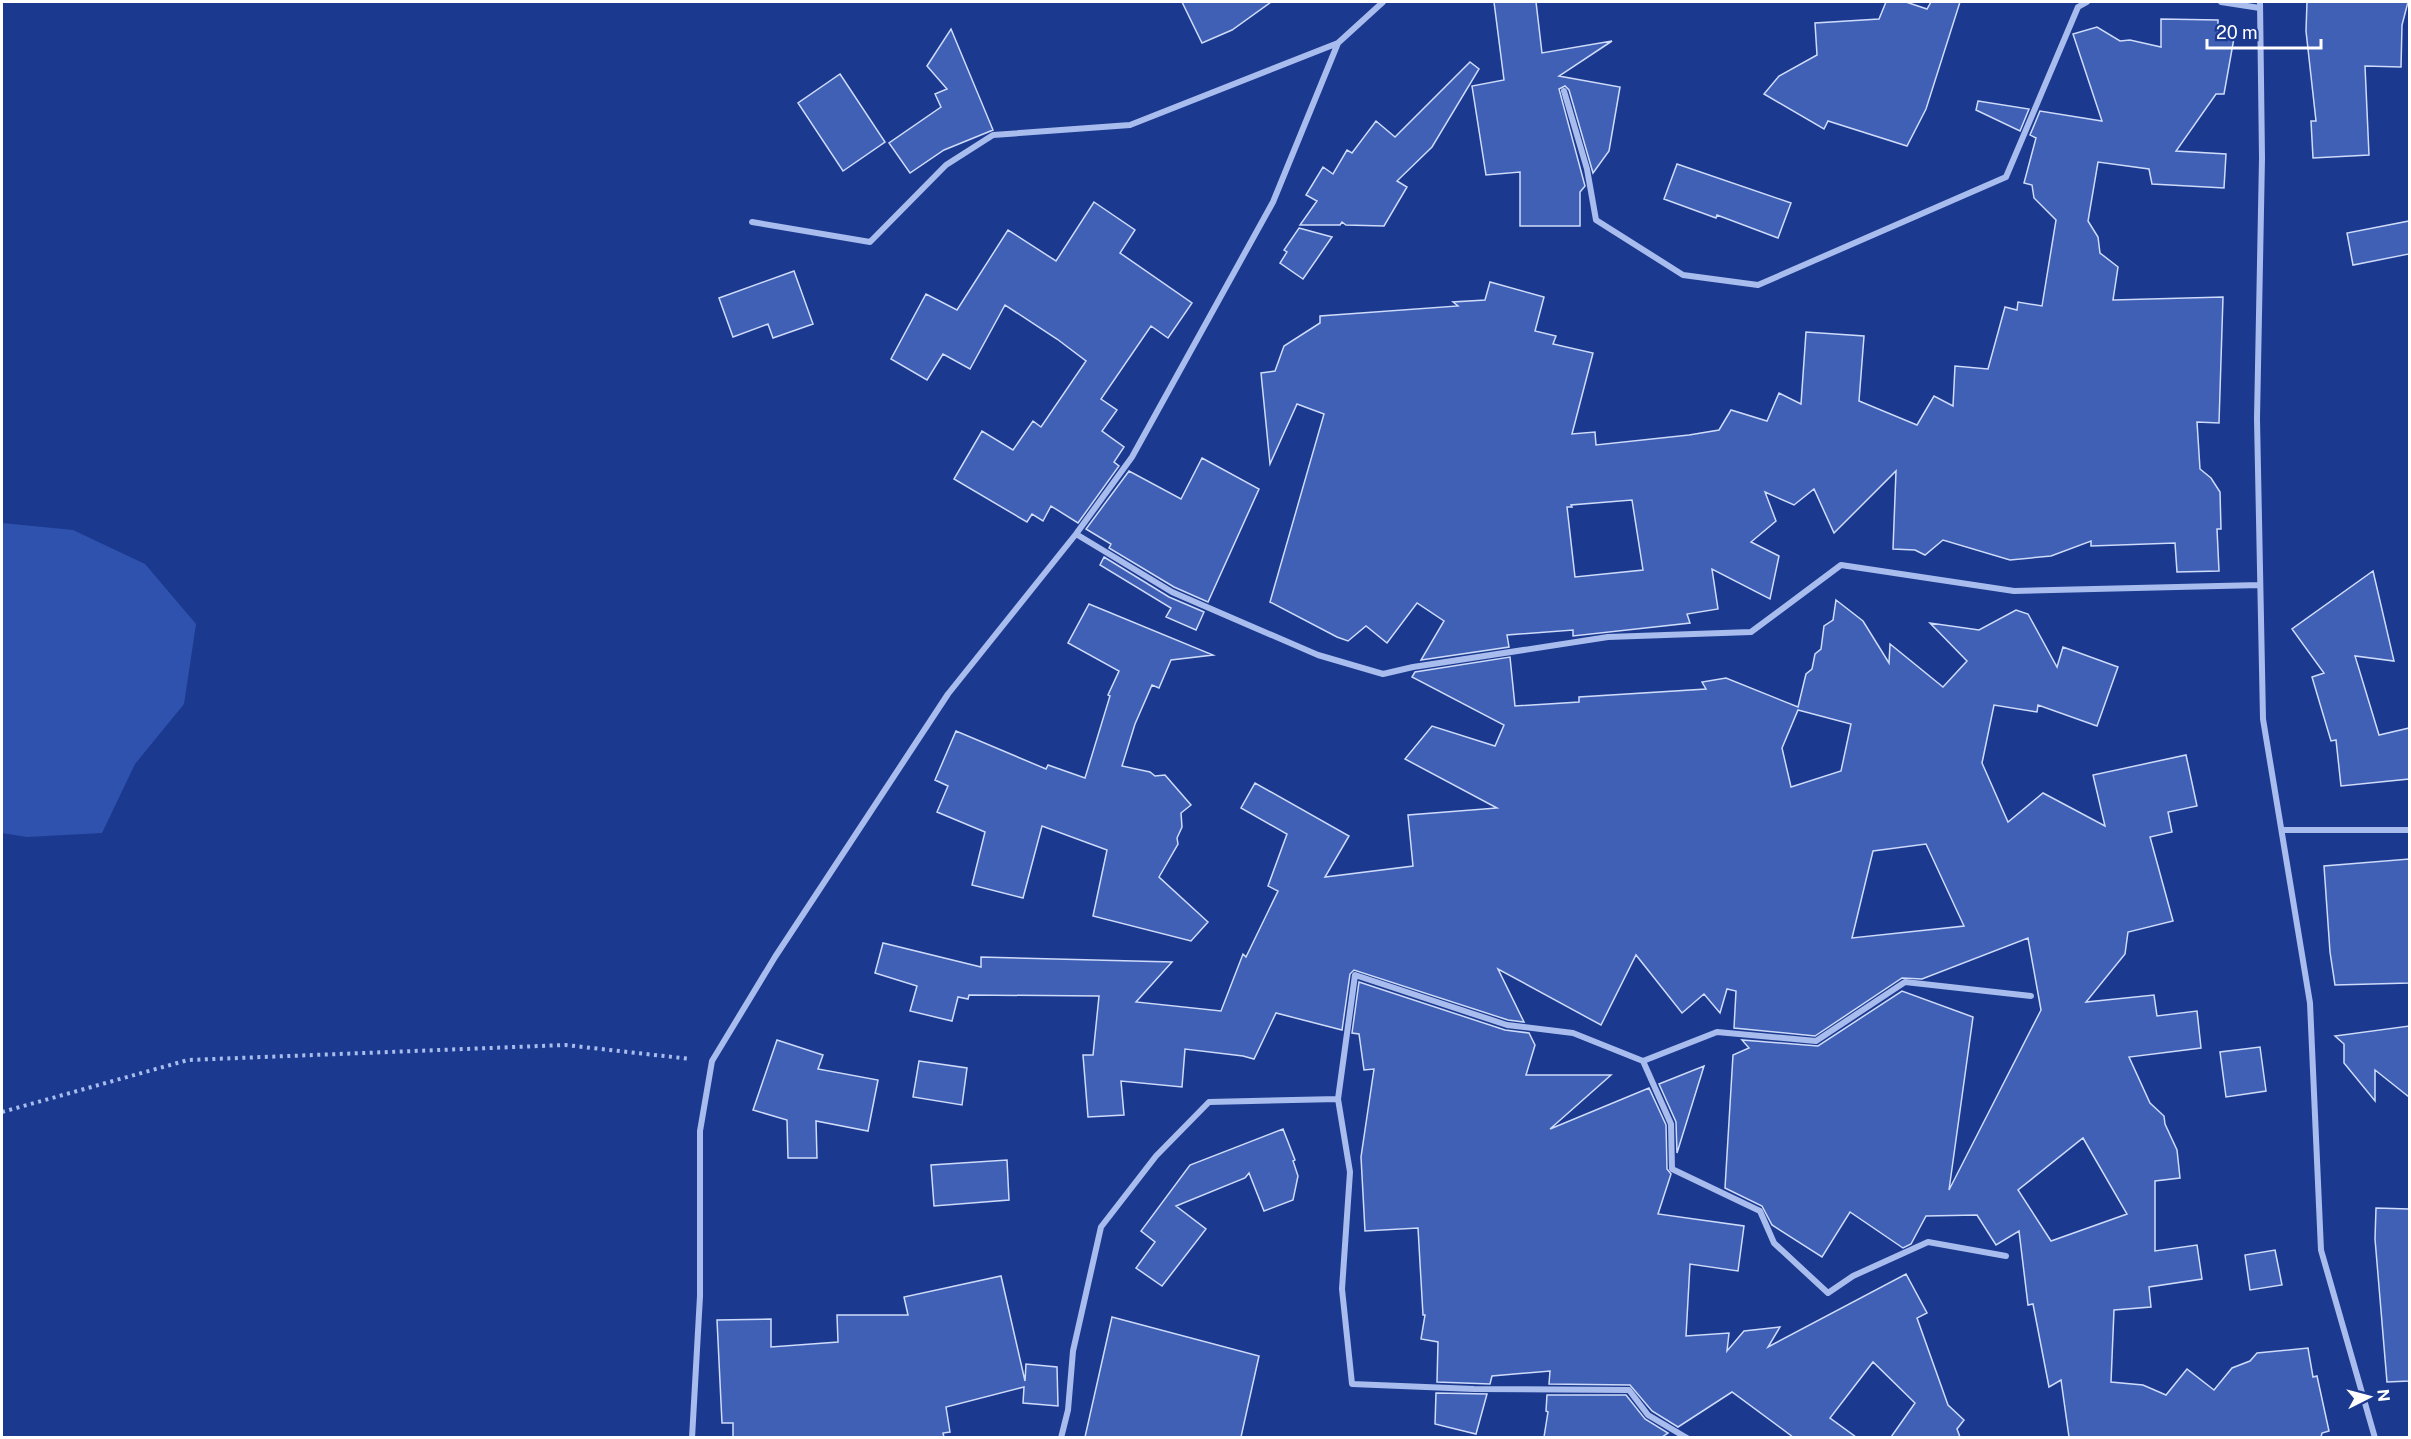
<svg xmlns="http://www.w3.org/2000/svg" width="2411" height="1439" font-family="'Public Sans',sans-serif">
  <style>
    .green { fill: #2e52ad }
    .building { fill: #3f60b5; stroke: #cfdbfa; stroke-width: 1.5; fill-rule: evenodd }
    .lines { fill: none; stroke-linecap: round; stroke-linejoin: round }
    .path { stroke: #a9bcee; stroke-width: 4; stroke-dasharray: 3 4.5; stroke-linecap: butt }
    .street { stroke: #a9bcee; stroke-width: 6 }
  </style>
  <rect width="100%" height="100%" fill="#1b3a8f"/>
  <path class="green" d="M2,523L73,530L145,564L196,624L184,704L135,764L102,833L27,837L2,833Z"/>
  <path class="building" d="M1182,2H1271L1232,30L1202,43Z
    M1494,2H1536L1542,53L1612,41L1559,76L1620,87L1609,151L1593,173L1569,90L1565,86L1559,89L1585,186L1580,192V226H1520V172L1486,175L1472,86L1504,80Z
    M1886,2H1906L1927,9L1931,2H1960L1926,109L1907,146L1828,121L1824,129L1764,94L1779,76L1817,55L1815,23L1879,19Z
    M2307,2H2408L2402,25L2401,67L2365,66L2369,155L2313,158L2311,121H2316L2306,31Z
    M2161,19L2218,20V35L2234,38L2224,94H2216L2176,151L2226,154L2224,188L2152,184L2149,169L2098,162L2088,221L2098,237L2100,253L2118,267L2113,300L2223,297L2219,423L2197,422L2200,469L2211,478L2220,492L2221,529H2217L2219,571L2177,572L2175,543L2091,546V541L2051,556L2010,560L1943,540L1925,555L1915,550L1893,549L1896,471L1834,533L1814,489L1794,505L1765,492L1776,521L1751,542L1779,556L1770,599L1712,569L1718,609L1687,614L1690,623L1573,636V630L1507,635L1509,647L1421,660L1444,621L1417,603L1387,643L1366,626L1348,641L1337,637L1270,602L1324,414L1297,404L1270,464L1261,373L1275,371L1284,346L1320,323V316L1458,306L1453,302L1485,300L1490,282L1544,297L1535,331L1556,336L1553,344L1593,353L1572,434L1595,432L1596,445L1689,435L1719,430L1731,410L1767,421L1779,393L1801,404L1806,332L1864,336L1859,401L1917,425L1934,396L1953,406L1955,366L1988,369L2005,307L2017,310L2018,302L2042,306L2056,220L2034,198L2032,185L2024,183L2036,138L2030,135L2040,111L2102,121L2073,34L2097,27L2120,41L2130,40L2161,47ZM1632,500L1643,570L1575,577L1567,507H1572L1571,505Z
    M951,29L993,130L944,150L910,173L889,143L941,107L935,94L947,89L927,66Z
    M1470,62L1479,69L1432,147L1397,181L1407,187L1384,226L1346,225L1342,222L1340,225H1300L1317,201L1306,195L1323,167L1333,174L1347,150L1352,153L1376,121L1395,137Z
    M840,74L885,142L843,171L798,103Z
    M1978,101L2029,109L2020,131L1976,110Z
    M1677,164L1791,203L1778,238L1717,215L1716,218L1664,199Z
    M1094,202L1135,230L1120,253L1192,303L1168,338L1151,326L1101,399L1117,410L1102,431L1124,447L1114,462L1119,466L1078,523L1051,506L1043,521L1032,514L1027,522L954,479L982,431L1013,450L1033,421L1041,427L1086,361L1057,339L1005,305L970,369L943,354L927,380L891,359L926,294L957,310L1008,230L1056,261Z
    M2409,221V254L2353,265L2347,233Z
    M1299,228L1332,237L1303,279L1280,263L1287,252L1284,250Z
    M794,271L813,324L773,338L768,324L733,337L719,298Z
    M1202,458L1259,489L1208,602L1174,587L1109,548L1111,544L1086,529L1129,471L1181,499Z
    M1104,557L1169,597L1204,612L1196,630L1166,617L1171,608L1100,565Z
    M2373,571L2394,661L2355,656L2379,735L2409,728V779L2341,786L2336,740L2331,741L2312,677L2324,673L2292,629Z
    M1836,600L1863,621L1889,663L1890,644L1943,687L1967,661L1930,623L1979,630L2016,610L2028,614L2057,667L2063,647L2118,667L2097,726L2038,705L2037,712L1994,705L1982,763L2008,822L2043,793L2105,826L2093,775L2186,755L2197,806L2168,812L2172,832L2150,837L2173,921L2128,932L2125,954L2086,1002L2154,995L2157,1016L2197,1011L2201,1048L2129,1057L2150,1103L2164,1116L2165,1124L2177,1150L2180,1178L2155,1181V1251L2197,1245L2202,1279L2149,1287L2151,1307L2114,1310L2111,1382L2143,1385L2166,1395L2187,1369L2214,1390L2232,1368L2250,1361L2257,1353L2308,1348L2313,1377L2317,1376L2329,1431L2322,1433L2321,1437H2069L2061,1380L2049,1387L2033,1304L2028,1305L2019,1231L1996,1245L1977,1215L1926,1216L1911,1244L1903,1248L1850,1212L1822,1257L1772,1225L1762,1206L1725,1188L1733,1055L1749,1048L1742,1040L1818,1046L1902,991L1973,1017L1949,1190L2041,1010L2028,938L1922,979L1902,978L1815,1036L1734,1028L1736,991L1727,989L1720,1013L1704,994L1682,1013L1636,955L1601,1025L1498,969L1524,1022L1508,1020L1354,970L1350,974L1342,1030L1276,1013L1254,1059L1243,1056L1185,1049L1182,1087L1121,1081L1124,1115L1088,1117L1083,1055H1093L1099,996L969,995L968,999L958,997L952,1021L910,1011L917,986L875,973L883,943L981,967V957L1172,962L1136,1002L1221,1011L1243,954L1246,957L1278,891L1268,886L1287,834L1241,808L1255,783L1349,836L1325,877L1413,866L1408,815L1497,808L1405,759L1432,726L1495,746L1504,725L1412,677L1415,672L1510,657L1515,706L1579,702V697L1706,689L1702,682L1726,678L1798,707L1806,674L1812,669L1815,654L1821,649L1824,626L1833,620ZM1798,710L1851,724L1841,771L1791,787L1782,748ZM1926,844L1964,926L1852,938L1873,851ZM2083,1138L2127,1214L2051,1241L2018,1190Z
    M1089,604L1213,655L1171,660L1159,688L1152,685L1135,724L1122,766L1150,772L1155,776L1165,775L1191,805L1181,813L1182,827L1177,838L1178,844L1159,877L1208,922L1191,941L1093,916L1107,850L1042,826L1023,898L972,885L985,832L937,812L948,786L935,780L956,731L1046,769L1048,765L1085,778L1110,696L1108,695L1119,671L1068,643Z
    M2409,859V983L2335,985L2330,952L2324,866Z
    M1359,982L1505,1030L1529,1033L1535,1045L1526,1075H1611L1550,1129L1649,1088L1666,1125L1667,1169L1671,1174L1658,1214L1744,1226L1738,1271L1690,1264L1686,1336L1729,1333L1727,1351L1744,1331L1780,1327L1768,1347L1906,1274L1927,1313L1917,1318L1948,1405L1964,1420L1957,1429L1960,1437H1891L1915,1403L1873,1362L1830,1418L1856,1437H1793L1732,1392L1678,1427L1652,1411L1630,1385L1549,1384L1550,1371L1492,1376L1490,1384L1437,1382L1438,1342L1421,1339L1425,1315H1423L1418,1228L1365,1231L1361,1157L1374,1069L1364,1070L1359,1034L1352,1033Z
    M2409,1026V1097L2375,1070V1101L2344,1063V1044L2335,1036Z
    M777,1040L823,1055L818,1069L878,1080L868,1131L816,1121L817,1158H788L787,1120L753,1110Z
    M2260,1047L2266,1091L2226,1097L2220,1052Z
    M919,1061L967,1068L962,1105L913,1097Z
    M1704,1066L1677,1153L1676,1122L1659,1084Z
    M1283,1129L1295,1160L1293,1161L1298,1176L1293,1200L1264,1211L1249,1173L1245,1178L1176,1206L1206,1229L1162,1286L1136,1268L1155,1242L1141,1231L1190,1165Z
    M1007,1160L1009,1200L934,1206L931,1165Z
    M2376,1208L2409,1209V1381L2387,1382L2375,1239Z
    M2275,1250L2282,1285L2250,1290L2245,1255Z
    M1001,1276L1025,1381L1026,1364L1057,1367L1058,1406L1023,1403L1024,1387L946,1407L950,1432L943,1433L944,1437H733V1423H722L717,1320L771,1319V1347L838,1342L837,1315H908L904,1297Z
    M1112,1317L1259,1356L1241,1437H1085Z
    M1436,1393L1487,1394L1476,1434L1435,1424Z
    M1547,1395H1626L1645,1419L1668,1433L1662,1437H1544L1548,1412L1546,1411Z"/>
  <g class="lines">
    <path class="path" d="M2,1112L188,1060L565,1045L691,1059"/>
    <path class="street" d="M2221,2L2260,8
      M2260,2L2262,158L2257,419L2263,719L2310,1003L2321,1250L2375,1438
      M1564,91L1587,169L1596,220L1683,275L1758,285L2006,177L2078,7L2087,2
      M752,222L870,242L946,165L993,135L1130,125L1338,43
      M1076,534L1172,592L1318,655L1383,674L1413,667L1608,637L1751,632L1841,565L2014,591L2260,585
      M2282,830H2410
      M1643,1061L1671,1124L1672,1169L1760,1211L1774,1243L1828,1293L1853,1276L1928,1242L2006,1256
      M1338,1099L1350,1172L1342,1289L1352,1384L1474,1389L1629,1390L1648,1415L1687,1438
      M692,1438L700,1296V1131L712,1061L775,957L948,694L1076,534L1132,457L1273,202L1338,43L1383,2
      M1061,1438L1068,1410L1073,1351L1101,1227L1156,1156L1209,1102L1338,1099L1355,975L1507,1025L1573,1033L1643,1061L1717,1032L1816,1041L1905,982L2031,996"/>
  </g>
  <rect width="2411" height="1439" fill="none" stroke="#ffffff" stroke-width="6"/>
  <g transform="translate(2369 1397) rotate(84)" stroke="#1b3a8f" stroke-width="4.5" paint-order="stroke">
  <path d="M0-4.5L10 22L0 15L-10 22Z" fill="#ffffff"/>
  <text y="-9" font-size="16" font-weight="bold" text-anchor="middle" fill="#ffffff">N</text>
  </g>
  <path d="M2207 39v9h114v-9" fill="none" stroke="#ffffff" stroke-width="3"/>
  <text x="2216" y="39" font-size="18" fill="#ffffff" stroke="#1b3a8f" stroke-width="4.5" paint-order="stroke">20 m</text>
</svg>
